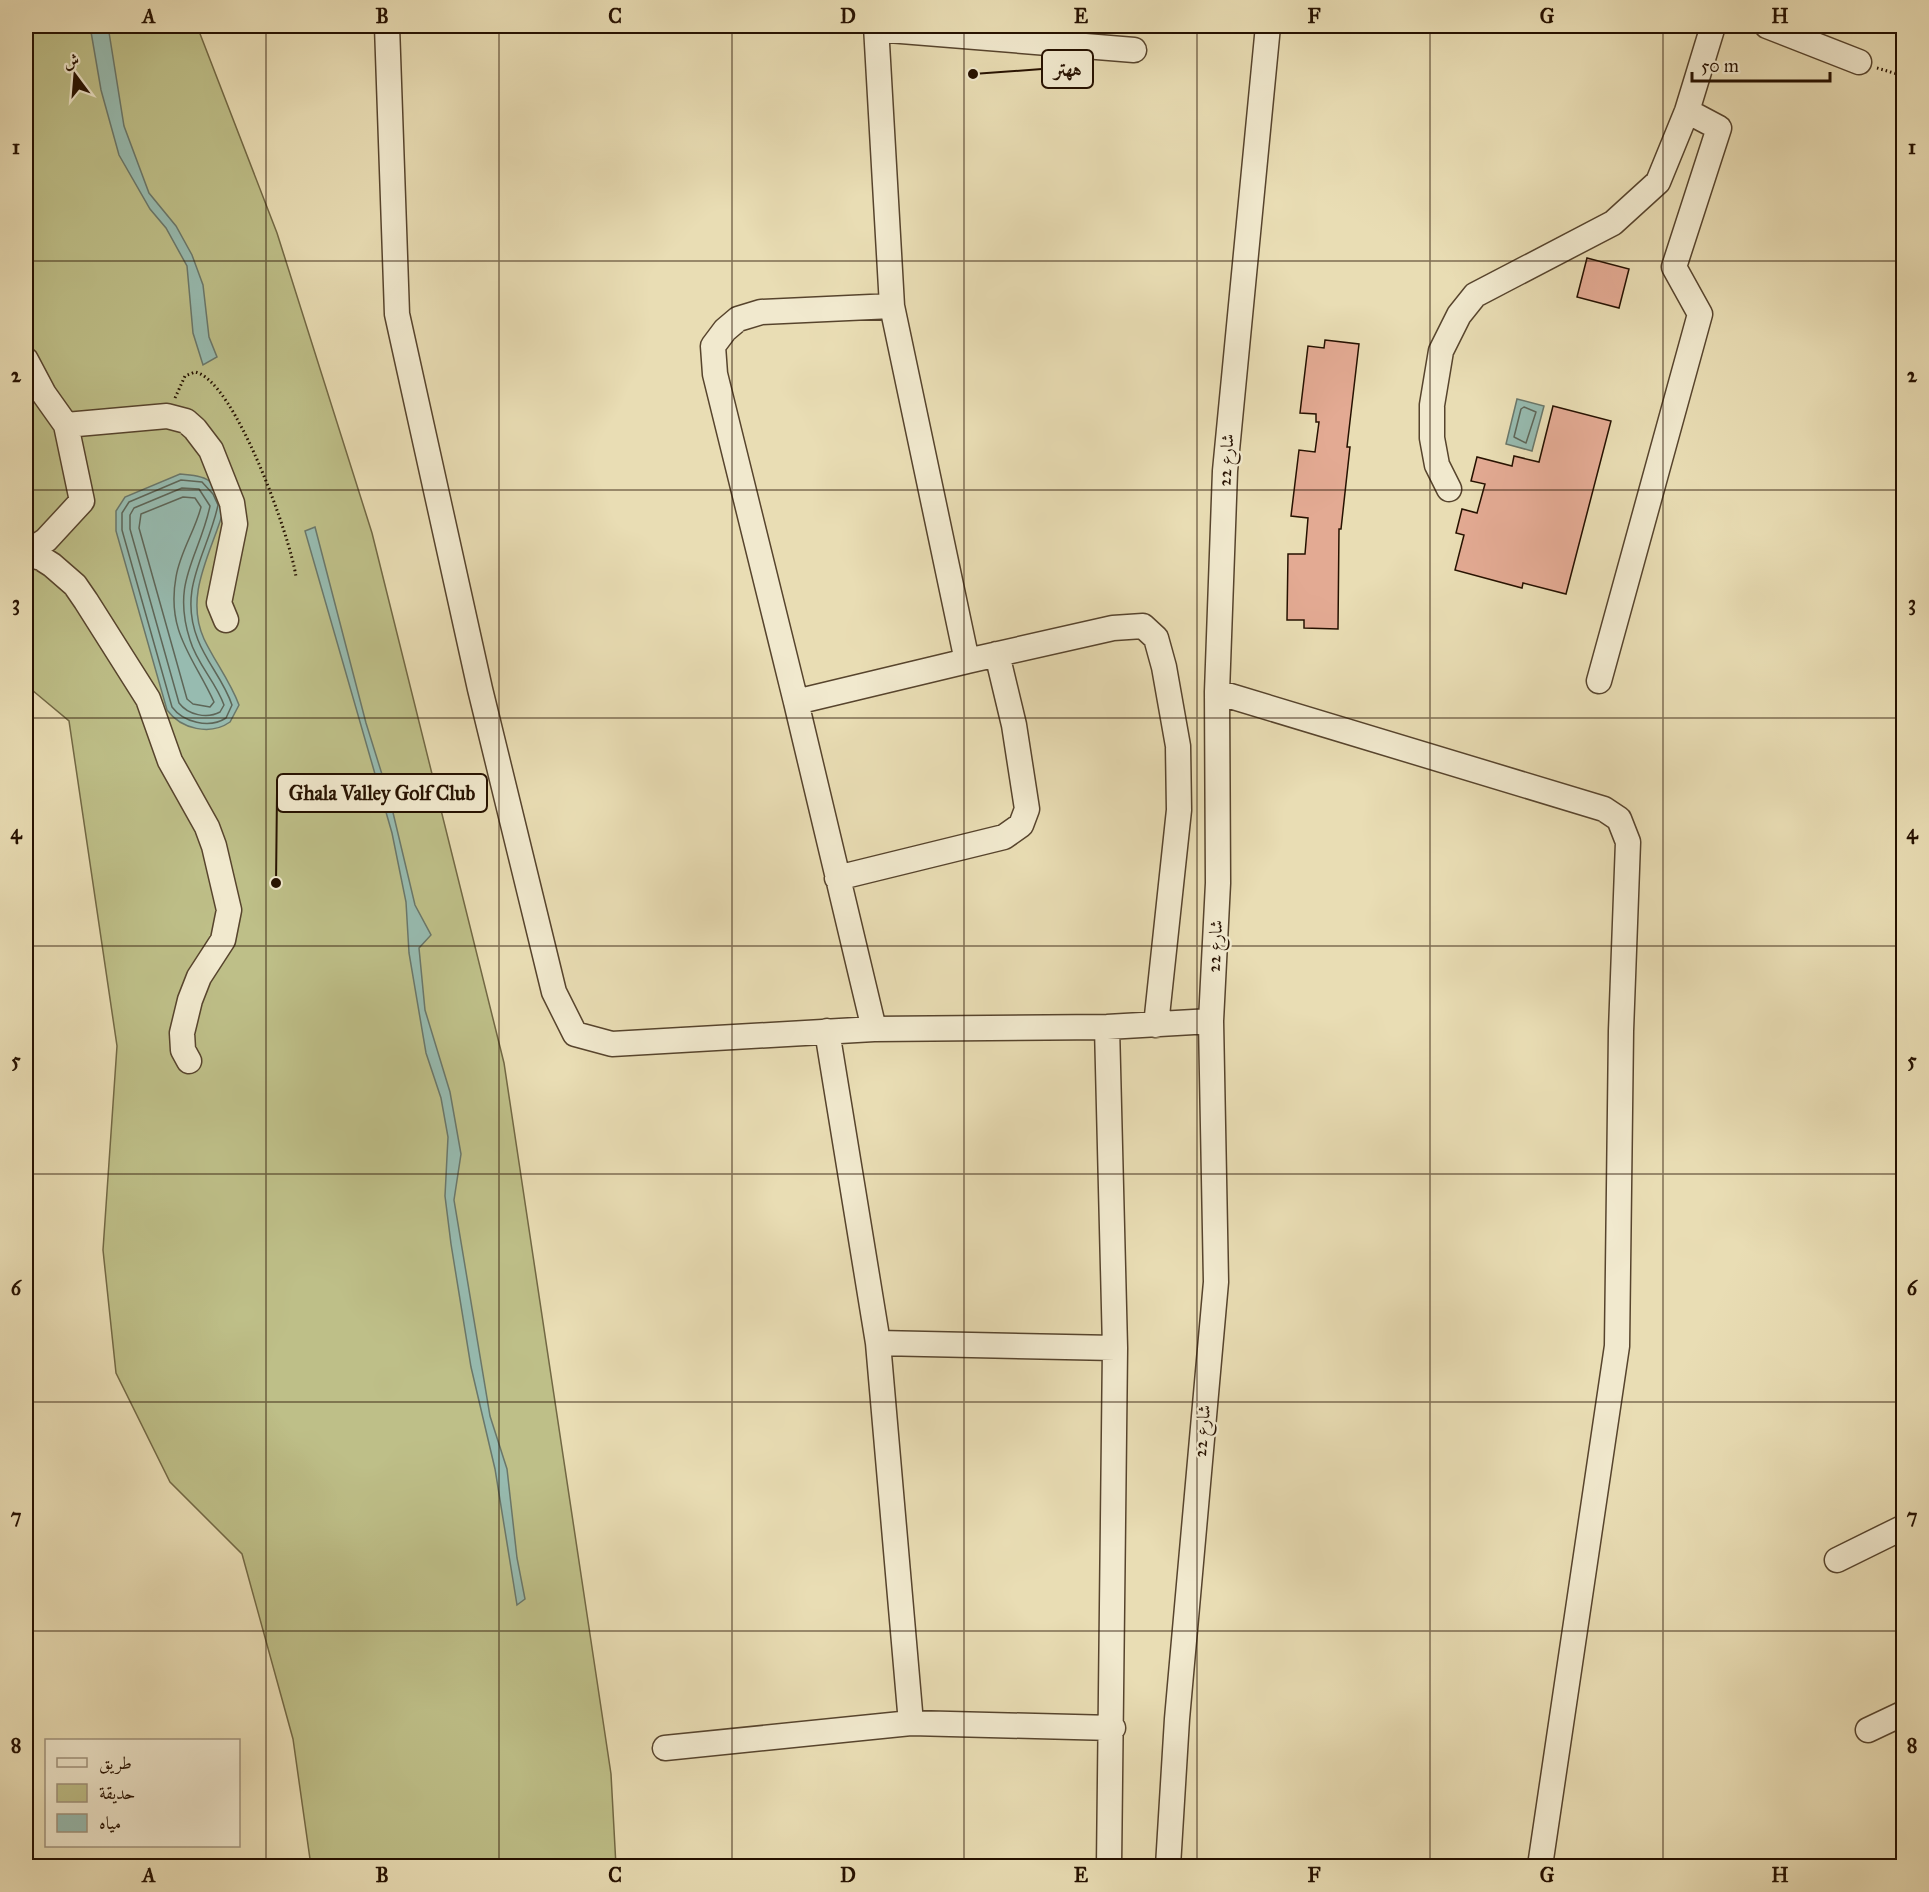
<svg xmlns="http://www.w3.org/2000/svg" width="1929" height="1892" font-family="'IM FELL Great Primer',Amiri,serif">
  <style>
    .green { fill: #bebf88; stroke: #726844; stroke-width: 1.5 }
    .water { fill: #97bbb0; stroke: #6a776a; stroke-width: 1.5 }
    .lines { fill: none; stroke-linecap: round; stroke-linejoin: round }
    .shore { stroke: #5e6658; stroke-width: 1.5 }
    .building { fill: #e3aa93; stroke: #261100; stroke-width: 1.5 }
    .minor-casing { stroke: #57442d; stroke-width: 27 }
    .path { stroke: #261100; stroke-width: 3; stroke-dasharray: 1.5 3; stroke-linecap: butt }
    .minor { stroke: #f1e9ce; stroke-width: 24 }
    .grid { fill: none; stroke: #261100; stroke-width: 1.5; stroke-opacity: 0.55 }
    .labels { text-anchor: middle; stroke-width: 4.5; stroke-linejoin: round; paint-order: stroke }
    .street-label { font-size: 18px; fill: #261100; stroke: #f1e9ce }
    .leader { fill: none; stroke: #261100; stroke-width: 2 }
    .callout-dot { fill: #261100; stroke: #f1e9ce; stroke-width: 2 }
    .callout { fill: #f1e9ce; stroke: #261100; stroke-width: 2 }
    .callout-label { font-size: 20px; text-anchor: middle; font-weight: bold; fill: #261100 }
    .neatline { fill: none; stroke: #261100; stroke-width: 2 }
    .grid-label { font-size: 20px; text-anchor: middle; font-weight: bold; fill: #261100 }
  </style>
  <rect width="100%" height="100%" fill="#e9ddb4"/>
  <filter id="stains"><feTurbulence type="fractalNoise" baseFrequency=".00333" numOctaves="4"/><feColorMatrix values="0 0 0 0 .2 0 0 0 0 .09 0 0 0 0 .02 0 0 0 .5 -.17"/></filter>
  <radialGradient id="worn" r=".72"><stop offset=".6" stop-color="#630" stop-opacity="0"/><stop offset="1" stop-color="#630" stop-opacity=".3"/></radialGradient>
  <path class="green" d="M26,26H197L277,233L372,533L504,1063L611,1774L616,1866H311L293,1739L242,1554L170,1482L116,1373L103,1250L117,1046L69,721L26,685Z"/>
  <path class="water" d="M90,26H108L124,126L149,193L176,226L192,255L203,285L209,337L217,357L203,365L193,333L187,266L166,228L150,209L119,155L101,90Z
    M1517,399L1544,406L1532,451L1506,444Z
    M180,474C210,476 211,479 225,505C214,549 183,593 204,639C215,662 230,681 239,705L230,722C210,736 181,729 167,710L116,531V511L125,497Z
    M315,527L366,723L390,800L415,905L431,935L419,948L425,1010L450,1092L461,1154L454,1200L490,1416L507,1469L517,1558L525,1599L517,1605L495,1469L471,1367L451,1244L445,1196L448,1137L441,1098L426,1053L409,953L406,902L392,833L305,531Z"/>
  <g class="lines">
    <path class="shore" d="M1524,407L1536,412L1526,443L1514,437L1521,409Z
      M181,480L202,482L213,494L218,505C208,553 177,588 198,640C207,663 224,681 232,705L226,718C209,729 183,722 172,707L122,530V513L129,502Z
      M182,488L199,489L210,506C199,558 171,581 190,640C197,664 216,682 224,705L220,712C207,719 188,715 179,703L130,529V515L134,508Z
      M183,497L195,498L201,507C195,531 180,552 176,577C166,632 194,658 214,702L210,707L193,704L187,699L139,528L141,514Z"/>
  </g>
  <path class="building" d="M1587,258L1629,269L1619,308L1577,297Z
    M1325,340L1359,344L1347,447H1350L1341,529H1339L1338,629L1304,628V620H1287L1288,554H1305L1308,518L1291,516L1299,450L1315,452L1319,422H1316V414L1300,413L1308,346L1324,348Z
    M1553,406L1611,421L1566,594L1523,583L1522,588L1455,570L1464,535L1456,533L1462,509L1477,513L1485,484L1471,481L1477,457L1512,466L1514,456L1539,462Z"/>
  <g class="lines">
    <defs>
      <path id="minor" d="M387,26L397,314L480,689L554,992L575,1034L612,1044L874,1029L1107,1027L1211,1021
        M1767,26L1859,62
        M876,29L1134,50
        M26,360L44,394L66,425L167,416L186,421L195,429L211,450L232,503L235,524L219,603L226,620
        M1449,489L1437,465L1432,438V405L1441,351L1459,315L1475,295L1613,223L1658,182L1687,111L1713,26
        M26,553L46,540L82,501L66,425
        M26,554L41,558L52,565L75,585L86,601L148,699L170,761L207,827L214,846L229,910L223,940L199,977L190,1000L182,1033L183,1050L189,1061
        M967,661L1113,628L1143,626L1156,638L1164,667L1178,746L1179,810L1156,1025
        M1599,681L1700,314L1674,267L1719,128L1687,111
        M1217,692L1604,809L1619,819L1628,842L1621,1031L1617,1346L1540,1866
        M796,702L715,374L713,346L725,330L738,319L761,312L892,306
        M837,878L1004,837L1021,825L1027,809L1014,725L997,654
        M1107,1027L1115,1348L1109,1866
        M874,1029L796,702L967,661L892,306L876,26
        M878,1343L1115,1348
        M1837,1560L1904,1527
        M911,1723L1113,1728
        M1868,1730L1904,1713
        M665,1748L911,1723L878,1343L827,1031
        M1168,1866L1177,1719L1216,1282L1211,1021L1218,883L1217,692L1225,471L1268,26"/>
    </defs>
    <use href="#minor" class="minor-casing"/>
    <path class="path" d="M1877,68L1904,76
      M175,398L185,376L195,372C235,380 291,539 296,577"/>
    <use href="#minor" class="minor"/>
  </g>
  <path class="grid" d="M266,26V1866M499,26V1866M732,26V1866M964,26V1866M1197,26V1866M1430,26V1866M1663,26V1866M26,261H1904M26,490H1904M26,718H1904M26,946H1904M26,1174H1904M26,1402H1904M26,1631H1904"/>
  <g class="labels">
    <g class="street-label">
      <text transform="translate(1226 460) rotate(-86)" y="6">شارع 22</text>
      <text transform="translate(1215 946) rotate(-87)" y="6">شارع 22</text>
      <text transform="translate(1202 1431) rotate(-85)" y="6">شارع 22</text>
    </g>
  </g>
  <path class="leader" d="M973 74L1042 69M276 883L277 793"/>
  <g class="callout-dot">
    <circle cx="973" cy="74" r="6"/>
    <circle cx="276" cy="883" r="6"/>
  </g>
  <g class="callout">
    <rect x="1042" y="50" width="51" height="38" rx="6"/>
    <rect x="277" y="774" width="210" height="38" rx="6"/>
  </g>
  <g class="callout-label">
    <text x="1068" y="76">ههتر</text>
    <text x="382" y="800">Ghala Valley Golf Club</text>
  </g>
  <rect width="1929" height="1892" fill="none" stroke="#e9ddb4" stroke-width="66"/>
  <rect x="45" y="1739" width="195" height="108" fill="#f1e9ce" stroke="#a0937c" stroke-width="1.5"/>
  <rect x="57" y="1758" width="30" height="9" fill="#f1e9ce" stroke="#a0937c" stroke-width="1.5"/>
  <text x="99" y="1769" font-size="18" fill="#261100">طريق</text>
  <rect x="57" y="1784" width="30" height="18" fill="#bebf88" stroke="#a0937c" stroke-width="1.5"/>
  <text x="99" y="1799" font-size="18" fill="#261100">حديقة</text>
  <rect x="57" y="1814" width="30" height="18" fill="#97bbb0" stroke="#a0937c" stroke-width="1.5"/>
  <text x="99" y="1829" font-size="18" fill="#261100">مياه</text>
  <g transform="translate(75 75) rotate(344)" stroke="#f1e9ce" stroke-width="4.5" paint-order="stroke">
  <path d="M0-4.5L10 22L0 15L-10 22Z" fill="#261100"/>
  <text y="-9" font-size="16" font-weight="bold" text-anchor="middle" fill="#261100">ش</text>
  </g>
  <path d="M1692 72v9h138v-9" fill="none" stroke="#261100" stroke-width="3"/>
  <text x="1701" y="72" font-size="18" fill="#261100" stroke="#f1e9ce" stroke-width="4.5" paint-order="stroke">50 m</text>
  <rect x="33" y="33" width="1863" height="1826" class="neatline"/>
  <g class="grid-label">
    <text x="149" y="23">A</text>
    <text x="382" y="23">B</text>
    <text x="615" y="23">C</text>
    <text x="848" y="23">D</text>
    <text x="1081" y="23">E</text>
    <text x="1314" y="23">F</text>
    <text x="1547" y="23">G</text>
    <text x="1780" y="23">H</text>
    <text x="16" y="154">1</text>
    <text x="1912" y="154">1</text>
    <text x="16" y="382">2</text>
    <text x="1912" y="382">2</text>
    <text x="16" y="610">3</text>
    <text x="1912" y="610">3</text>
    <text x="16" y="839">4</text>
    <text x="1912" y="839">4</text>
    <text x="16" y="1067">5</text>
    <text x="1912" y="1067">5</text>
    <text x="16" y="1295">6</text>
    <text x="1912" y="1295">6</text>
    <text x="16" y="1523">7</text>
    <text x="1912" y="1523">7</text>
    <text x="16" y="1752">8</text>
    <text x="1912" y="1752">8</text>
    <text x="149" y="1882">A</text>
    <text x="382" y="1882">B</text>
    <text x="615" y="1882">C</text>
    <text x="848" y="1882">D</text>
    <text x="1081" y="1882">E</text>
    <text x="1314" y="1882">F</text>
    <text x="1547" y="1882">G</text>
    <text x="1780" y="1882">H</text>
  </g>
  <rect width="100%" height="100%" filter="url(#stains)"/>
  <rect width="100%" height="100%" fill="url(#worn)"/>
</svg>
